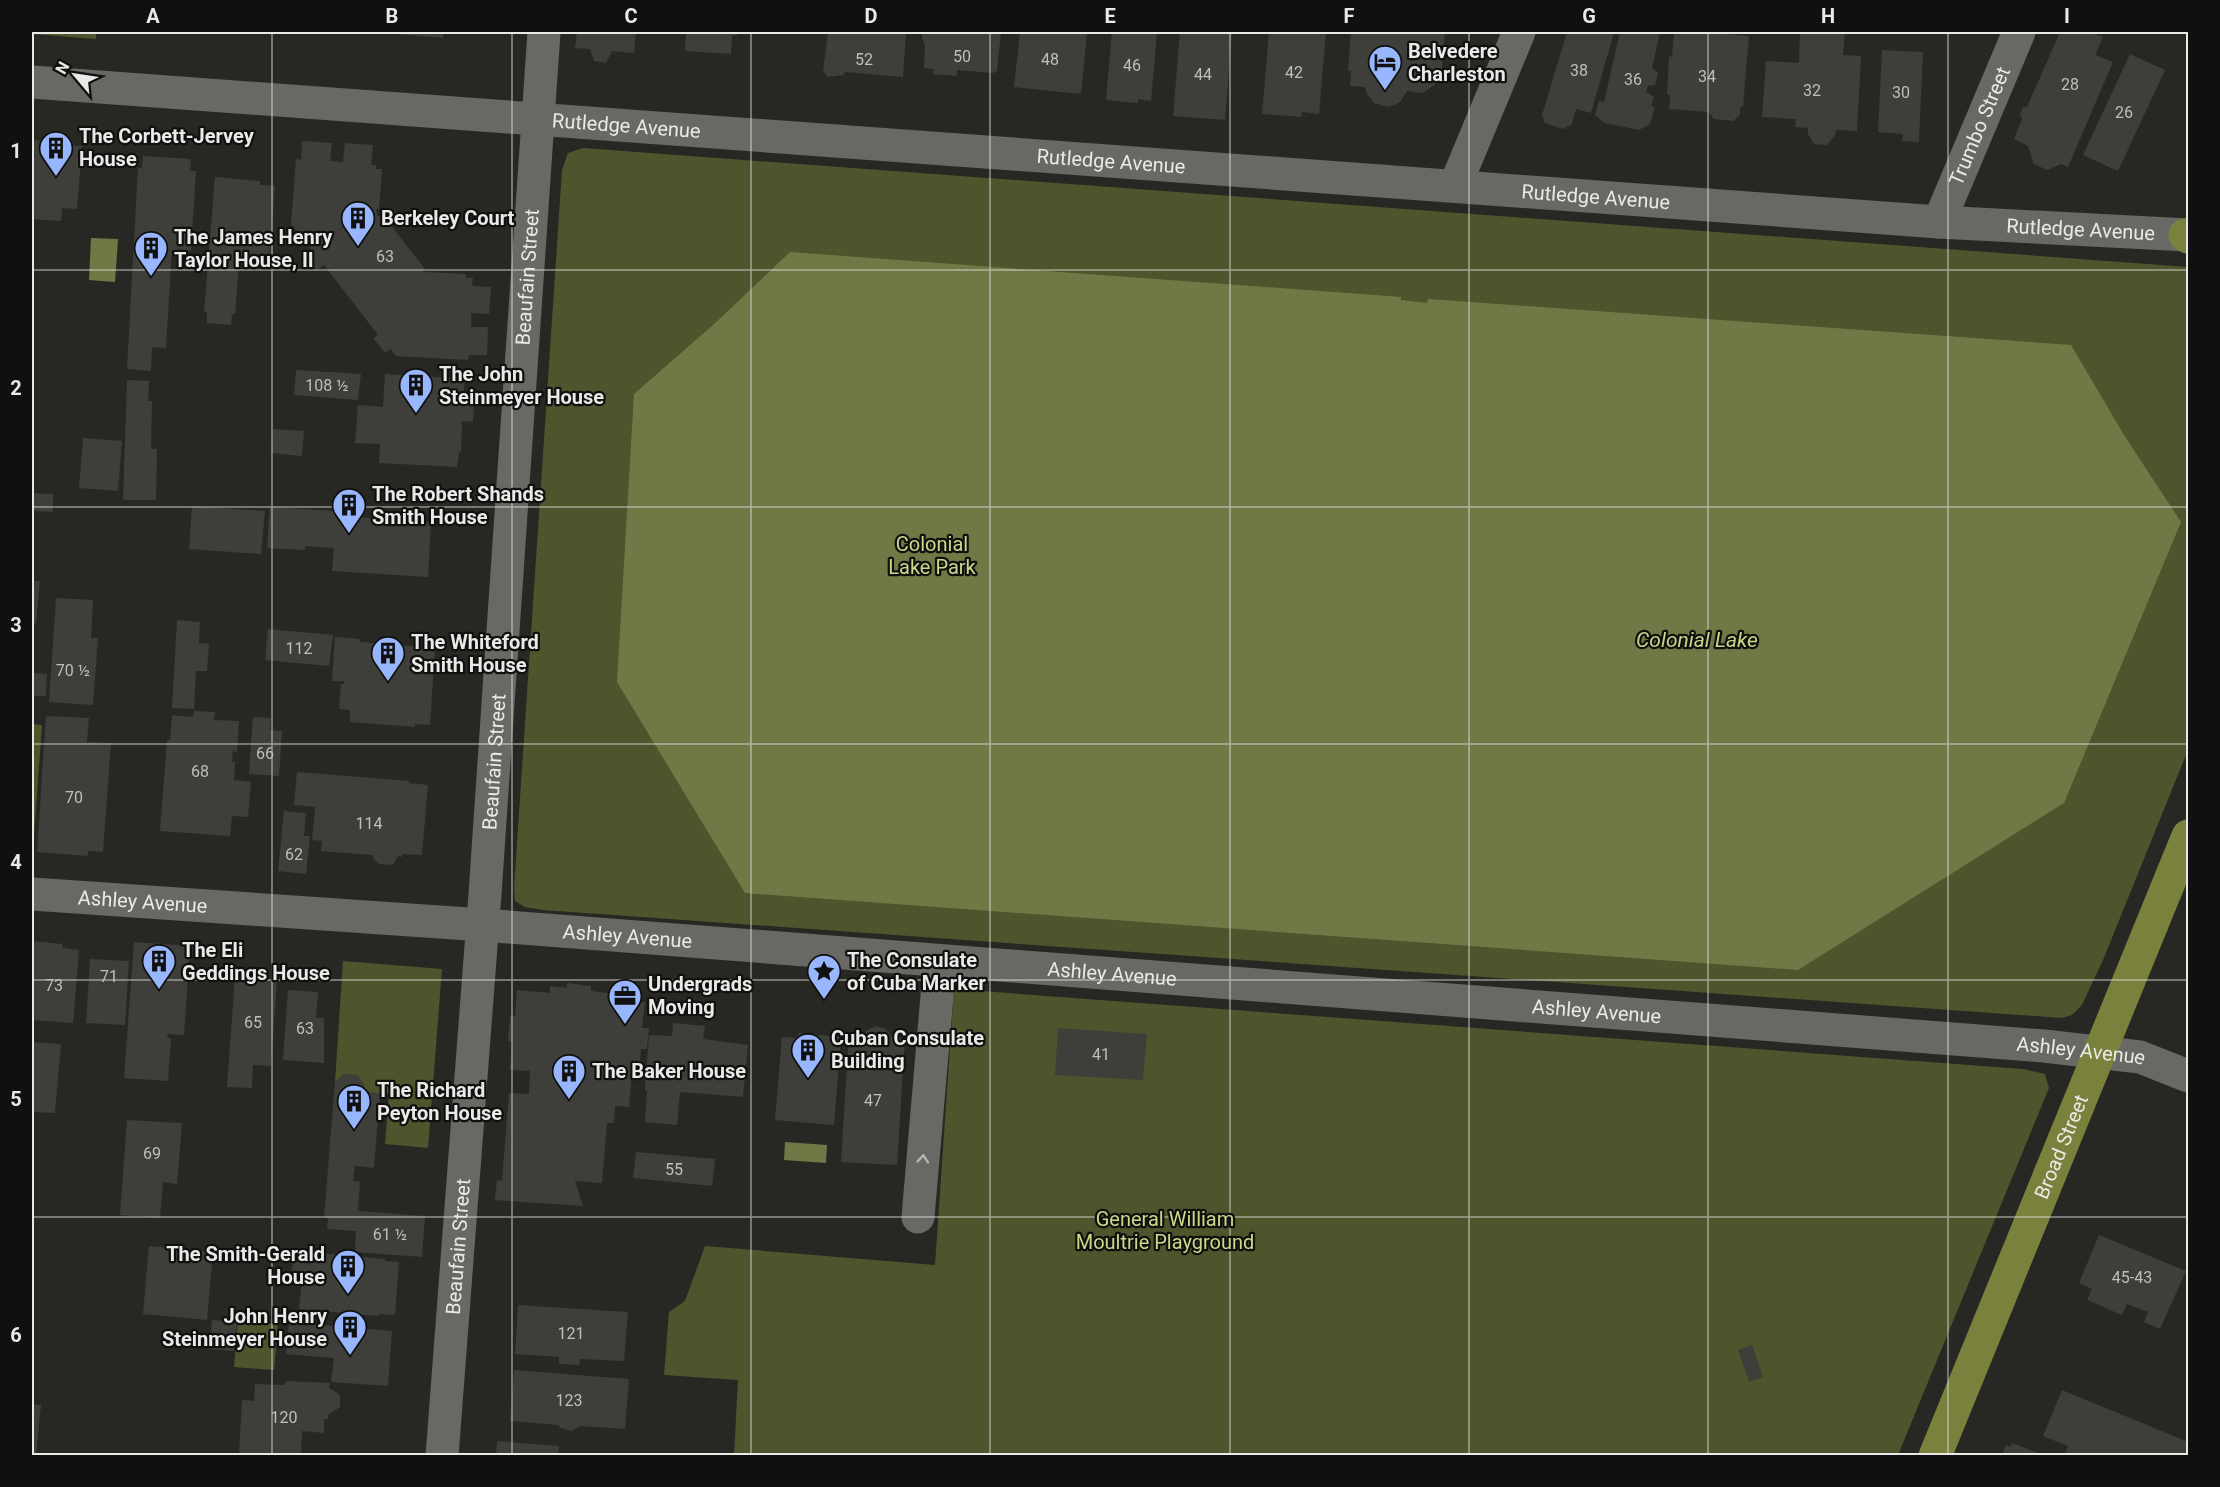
<svg xmlns="http://www.w3.org/2000/svg" width="2220" height="1487" font-family="Roboto,sans-serif">
  <style>
    .green { fill: #4e542c }
    .water { fill: #717846 }
    .building { fill: #3e3f3b }
    .lines { fill: none; stroke-linecap: round; stroke-linejoin: round }
    .minor { stroke: #686865; stroke-width: 33 }
    .major { stroke: #7a813c; stroke-width: 33 }
    .oneway { stroke: #b5b5b3 }
    .grid { fill: none; stroke: #e9e9e7; stroke-width: 1.5; stroke-opacity: 0.55 }
    .labels { text-anchor: middle; stroke-width: 4.5; stroke-linejoin: round; paint-order: stroke }
    .number-label { font-size: 16px; fill: #bebebc }
    .poi-label { font-size: 20px; font-weight: bold; fill: #e9e9e7; stroke: #10100f; text-anchor: start }
    .street-label { font-size: 20px; fill: #e9e9e7; stroke: #10100f }
    .park-label { font-size: 20px; fill: #ccd88a; stroke: #10100f }
    .water-label { font-size: 21px; font-style: italic; fill: #c9d587; stroke: #10100f }
    .neatline { fill: none; stroke: #e9e9e7; stroke-width: 2 }
    .grid-label { font-size: 20px; text-anchor: middle; font-weight: bold; fill: #e9e9e7 }
  </style>
  <rect width="100%" height="100%" fill="#272824"/>
  <path class="green" d="M32,32H96V39L32,34Z
    M583,148L2188,267V750L2103,960L2082,1005L2072,1015L2062,1018L543,910L525,907L515,901L514,888L562,170L568,153Z
    M32,724L42,725L33,850H32Z
    M343,961L442,969L428,1148L385,1144L389,1094L363,1092L364,1085L357,1075L344,1074L335,1082Z
    M954,989L2023,1069L2045,1074L2049,1088L1898,1455H734L738,1380L664,1375L669,1312L685,1301L705,1246L935,1265Z
    M238,1320L278,1324L274,1370L234,1367Z"/>
  <path class="water" d="M91,238L118,239L115,282L89,280Z
    M790,252L1401,297V300L1427,303L1428,299L2071,345L2124,435L2181,522L2064,803L1798,970L745,893L617,682L634,394L713,325Z
    M785,1142L827,1145L826,1163L784,1160Z"/>
  <path class="building" d="M386,32H444L443,38L386,33Z
    M577,32H636L634,53L612,51L606,63L594,61L590,49L575,48Z
    M686,32H737V36L732,35L731,54L685,51Z
    M828,32H906L903,77L845,72L844,75L828,77L823,71Z
    M922,32H1001L997,71L993,73L957,70V76L933,74L934,69L924,68L925,45L922,39Z
    M1020,32H1087L1081,94L1014,87Z
    M1112,32H1157L1151,101L1138,99V103L1106,100Z
    M1180,32H1232L1225,120L1173,116Z
    M1269,32H1326L1319,114L1302,112L1301,117L1262,114Z
    M1351,32H1445L1441,77H1437V83L1423,93L1407,91L1400,102L1394,105L1387,107L1374,103L1367,94L1365,87L1350,86L1351,71H1348Z
    M1567,32H1614L1591,113L1576,109L1572,124L1563,129L1545,123L1542,115Z
    M1620,32H1660L1652,68L1658,73L1655,85L1648,86L1646,92L1654,97L1651,106L1655,107L1650,124L1639,130L1605,123L1595,115L1599,101L1604,102Z
    M1674,32H1717V33L1749,36L1743,107L1740,106V115L1733,121L1714,119L1708,112L1669,109L1670,95H1667L1669,57L1672,56Z
    M1782,32H1845L1843,55L1861,56L1857,131L1836,130L1835,135L1827,145L1814,144L1808,134V128L1795,127L1796,119L1762,117L1766,61L1799,63L1800,34L1782,33Z
    M2060,32H2090L2103,37L2095,55L2113,62L2068,167L2061,164L2047,170L2034,164L2028,146L2014,139L2022,119L2020,115L2023,107H2027Z
    M1882,50L1923,52L1919,142L1902,141L1903,134L1878,132Z
    M2130,54L2165,70L2118,171L2083,155Z
    M32,140L68,142L67,145L82,146L77,209L62,208L61,221L32,219Z
    M302,141L332,143L330,161L343,162L345,143L373,145L371,165H376V169H382L379,209H376L378,217L382,214L425,269L422,270L424,272L466,274V278H473L472,286L491,287L489,314L471,313V327H488L487,355H469L468,360L396,356L391,349L385,353L373,338L378,335L324,265L317,270L308,258L314,253L291,224L296,159L301,160Z
    M143,156L191,159L190,171H196L191,251L172,250L166,348L152,347L151,371L127,369L138,168H142Z
    M215,177L260,181V185L275,186L269,267L239,265L235,314H232L231,325L207,323V312H204Z
    M296,370L361,374L358,400L294,395Z
    M385,374L465,379L463,404L474,405L473,422L462,421L461,452H459L457,467L379,463L380,444L355,443L358,405L383,407Z
    M127,380L149,381L148,401H152L151,449H157L156,500H123Z
    M273,429L304,431L302,456L271,453Z
    M83,438L122,441L118,491L79,488Z
    M32,493L53,494V512L32,511Z
    M192,506L265,511L261,554L189,549Z
    M270,507L336,511V516L431,522L428,577L332,571L334,548L305,546V550L267,548Z
    M32,581H40L36,623H32Z
    M56,598L93,600L91,638H98L93,705L49,702Z
    M177,620L200,622L199,643L209,644L207,671H196L194,709L172,708Z
    M268,629L333,635L329,666L265,660Z
    M335,637L359,639L360,642L420,647V649L435,650L430,725L415,724V727L350,722V710L339,709L341,684H344V681H332Z
    M32,673L47,674L46,696H32Z
    M194,711L215,712L214,720L239,721L237,752L233,751L232,762H235L234,780L251,782L248,817L232,816L230,836L160,831L167,740H170L172,715L193,717Z
    M46,716L89,718L87,742L111,743L103,852L88,851V856L37,852Z
    M253,717L271,718L270,730L282,731L279,776L249,774Z
    M297,772L410,781L409,783L428,785L422,855L402,854V857L398,856L393,865L379,864L373,858V855L321,851L322,841L312,840L315,807L294,805Z
    M284,811L306,813L304,836H310L306,874L278,871Z
    M32,941L62,944L63,948L79,950L73,1023L32,1020Z
    M134,942L190,946L184,1035L167,1034L168,1038H171L168,1081L124,1078Z
    M90,959L129,961L125,1025L86,1023Z
    M235,977L277,980L271,1066L253,1065L252,1088L227,1087Z
    M567,983L591,986V991L608,993L607,999L645,1002L642,1028H649L647,1049H641L639,1073H632L629,1107L615,1106L614,1123H607L602,1183L575,1181L583,1206L495,1200L497,1180L502,1181L509,1093L529,1094L530,1071L510,1070L512,1042L508,1041L510,1016H515L517,990L550,993V986L567,988Z
    M288,990L318,992L316,1018H324V1063L283,1060Z
    M673,1023L705,1026L703,1039L748,1045L743,1097L680,1092L677,1125L645,1122L647,1091L645,1090L649,1035L672,1036Z
    M876,1026L886,1029L892,1037L905,1038L897,1165L841,1162L849,1034L863,1035L866,1031Z
    M1058,1028L1147,1034L1143,1080L1055,1075Z
    M798,1033L841,1037L834,1125L775,1120L782,1037L797,1038Z
    M32,1042L61,1044L55,1113L32,1112Z
    M344,1074L358,1075L364,1085L363,1092L380,1093L374,1168L355,1166L353,1181L360,1182L358,1211L425,1216L422,1257L355,1252L356,1231L327,1229L328,1218L324,1217L335,1082Z
    M127,1120L182,1123L177,1184L163,1182L160,1218L120,1215Z
    M636,1152L715,1159L712,1186L633,1178Z
    M2099,1235L2186,1271L2160,1329L2144,1322L2148,1312L2127,1304L2122,1315L2087,1300L2092,1289L2079,1283Z
    M149,1246L213,1252L207,1320L143,1314Z
    M294,1251L385,1259V1261L399,1262L395,1315L379,1314L378,1316L299,1309L302,1280L291,1279Z
    M518,1305L628,1312L624,1361L580,1359L579,1365L559,1364V1357L515,1354Z
    M212,1320L237,1322L234,1351L209,1349Z
    M289,1322L392,1331L388,1386L331,1382L334,1358L286,1354Z
    M1752,1345L1763,1377L1749,1382L1738,1350Z
    M514,1370L629,1379L625,1429L580,1426L571,1431L561,1428L558,1425L510,1421Z
    M287,1381L330,1383L329,1388L340,1395V1407L328,1415V1419H324V1433L302,1431L301,1456H239L242,1400L254,1401L255,1384L283,1385Z
    M2062,1390L2188,1442L2185,1456H2064L2068,1446L2043,1436Z
    M32,1404L41,1405L36,1456H32Z
    M497,1441L559,1446L558,1456H496Z
    M2012,1443L2043,1455V1456H2002L2006,1445L2010,1447Z"/>
  <g class="lines">
    <g class="minor">
      <path id="s1" d="M32,82L1939,222L2188,235"/>
      <path d="M1455,186L1519,32"/>
      <path id="s2" d="M1939,222L2019,32"/>
      <path id="s3" d="M32,894L483,925L2044,1046L2140,1057L2188,1076"/>
      <path d="M918,1217L940,961"/>
      <path id="s4" d="M442,1456L485,894L544,32"/>
    </g>
    <g class="major">
      <path d="M2185,235L2188,237"/>
      <path id="s5" d="M1935,1456L2188,836"/>
    </g>
  </g>
  <defs><path id="oneway-chevron" d="M-2-3.5L2.5 0L-2 3.5" fill="none" stroke-width="1.6" stroke-linecap="round" stroke-linejoin="round" transform="scale(1.5)"/></defs>
  <use class="oneway" href="#oneway-chevron" transform="translate(923 1159) rotate(-85)"/>
  <path class="grid" d="M272,32V1456M512,32V1456M751,32V1456M990,32V1456M1230,32V1456M1469,32V1456M1708,32V1456M1948,32V1456M32,270H2188M32,507H2188M32,744H2188M32,980H2188M32,1217H2188"/>
  <defs>
    <symbol id="hotel-pin" viewBox="-11 -11 22 30"><path d="M0 17L-7.5 6A9.5 9.5 0 1 1 7.5 6Z" fill="#97b6fd" stroke="#10100f"/><path d="M-6-4.5h1.5V1H6V5H4.5V3h-9V5H-6ZM-4 0a1.8 1.8 0 1 1 3.6 0ZM.5 0V-2.5h3Q6-2.5 6 0Z" fill="#111"/></symbol>
    <symbol id="building-pin" viewBox="-11 -11 22 30"><path d="M0 17L-7.5 6A9.5 9.5 0 1 1 7.5 6Z" fill="#97b6fd" stroke="#10100f"/><path d="M-4-6H4V6H1V3H-1V6H-4ZM-2.5-4.3h1.7v1.8h-1.7ZM.8-4.3h1.7v1.8H.8ZM-2.5-1h1.7V.8h-1.7ZM.8-1h1.7V.8H.8Z" fill="#111"/></symbol>
    <symbol id="sight-pin" viewBox="-11 -11 22 30"><path d="M0 17L-7.5 6A9.5 9.5 0 1 1 7.5 6Z" fill="#97b6fd" stroke="#10100f"/><path d="M0-6L1.8-2.2L6-1.7L2.9 1.2L3.7 5.4L0 3.3L-3.7 5.4L-2.9 1.2L-6-1.7L-1.8-2.2Z" fill="#111"/></symbol>
    <symbol id="office-pin" viewBox="-11 -11 22 30"><path d="M0 17L-7.5 6A9.5 9.5 0 1 1 7.5 6Z" fill="#97b6fd" stroke="#10100f"/><path d="M-6-3h4V-5.5h4V-3h4V5H-6ZM-1-4.5V-3h2v-1.5ZM-6 0V1H6V0Z" fill="#111"/></symbol>
  </defs>
  <g fill-rule="evenodd">
    <use href="#hotel-pin" x="1366" y="43" width="38" height="52"/>
    <use href="#building-pin" x="37" y="129" width="38" height="52"/>
    <use href="#building-pin" x="339" y="199" width="38" height="52"/>
    <use href="#building-pin" x="132" y="229" width="38" height="52"/>
    <use href="#building-pin" x="397" y="366" width="38" height="52"/>
    <use href="#building-pin" x="330" y="486" width="38" height="52"/>
    <use href="#building-pin" x="369" y="634" width="38" height="52"/>
    <use href="#building-pin" x="140" y="942" width="38" height="52"/>
    <use href="#sight-pin" x="805" y="952" width="38" height="52"/>
    <use href="#office-pin" x="606" y="977" width="38" height="52"/>
    <use href="#building-pin" x="789" y="1031" width="38" height="52"/>
    <use href="#building-pin" x="550" y="1052" width="38" height="52"/>
    <use href="#building-pin" x="335" y="1082" width="38" height="52"/>
    <use href="#building-pin" x="329" y="1247" width="38" height="52"/>
    <use href="#building-pin" x="331" y="1308" width="38" height="52"/>
  </g>
  <g class="labels">
    <g class="number-label">
      <text x="962" y="62">50</text>
      <text x="864" y="65">52</text>
      <text x="1050" y="65">48</text>
      <text x="1132" y="71">46</text>
      <text x="1579" y="76">38</text>
      <text x="1294" y="78">42</text>
      <text x="1203" y="80">44</text>
      <text x="1707" y="82">34</text>
      <text x="1633" y="85">36</text>
      <text x="2070" y="90">28</text>
      <text x="1812" y="96">32</text>
      <text x="1901" y="98">30</text>
      <text x="2124" y="118">26</text>
      <text x="385" y="262">63</text>
      <text x="327" y="391">108 ½</text>
      <text x="299" y="654">112</text>
      <text x="73" y="676">70 ½</text>
      <text x="265" y="759">66</text>
      <text x="200" y="777">68</text>
      <text x="74" y="803">70</text>
      <text x="369" y="829">114</text>
      <text x="294" y="860">62</text>
      <text x="109" y="982">71</text>
      <text x="54" y="991">73</text>
      <text x="253" y="1028">65</text>
      <text x="305" y="1034">63</text>
      <text x="1101" y="1060">41</text>
      <text x="873" y="1106">47</text>
      <text x="152" y="1159">69</text>
      <text x="674" y="1175">55</text>
      <text x="390" y="1240">61 ½</text>
      <text x="2132" y="1283">45-43</text>
      <text x="571" y="1339">121</text>
      <text x="569" y="1406">123</text>
      <text x="284" y="1423">120</text>
    </g>
    <g class="poi-label">
      <text x="1408" y="58">Belvedere<tspan x="1408" dy="23">Charleston</tspan></text>
      <text x="79" y="143">The Corbett-Jervey<tspan x="79" dy="23">House</tspan></text>
      <text x="381" y="225">Berkeley Court</text>
      <text x="174" y="244">The James Henry<tspan x="174" dy="23">Taylor House, II</tspan></text>
      <text x="439" y="381">The John<tspan x="439" dy="23">Steinmeyer House</tspan></text>
      <text x="372" y="501">The Robert Shands<tspan x="372" dy="23">Smith House</tspan></text>
      <text x="411" y="649">The Whiteford<tspan x="411" dy="23">Smith House</tspan></text>
      <text x="182" y="957">The Eli<tspan x="182" dy="23">Geddings House</tspan></text>
      <text x="847" y="967">The Consulate<tspan x="847" dy="23">of Cuba Marker</tspan></text>
      <text x="648" y="991">Undergrads<tspan x="648" dy="23">Moving</tspan></text>
      <text x="831" y="1045">Cuban Consulate<tspan x="831" dy="23">Building</tspan></text>
      <text x="592" y="1078">The Baker House</text>
      <text x="377" y="1097">The Richard<tspan x="377" dy="23">Peyton House</tspan></text>
      <text x="325" y="1261" text-anchor="end">The Smith-Gerald<tspan x="325" dy="23">House</tspan></text>
      <text x="327" y="1323" text-anchor="end">John Henry<tspan x="327" dy="23">Steinmeyer House</tspan></text>
    </g>
    <g class="street-label">
      <text dy="7" stroke="none"><textPath href="#s1" startOffset="596">Rutledge Avenue</textPath></text>
      <text dy="7" stroke="none"><textPath href="#s2" startOffset="104">Trumbo Street</textPath></text>
      <text dy="7" stroke="none"><textPath href="#s1" startOffset="1082">Rutledge Avenue</textPath></text>
      <text dy="7" stroke="none"><textPath href="#s1" startOffset="1568">Rutledge Avenue</textPath></text>
      <text dy="7" stroke="none"><textPath href="#s1" startOffset="2054">Rutledge Avenue</textPath></text>
      <text dy="7" stroke="none"><textPath href="#s4" startOffset="1182">Beaufain Street</textPath></text>
      <text dy="7" stroke="none"><textPath href="#s4" startOffset="696">Beaufain Street</textPath></text>
      <text dy="7" stroke="none"><textPath href="#s3" startOffset="111">Ashley Avenue</textPath></text>
      <text dy="7" stroke="none"><textPath href="#s3" startOffset="597">Ashley Avenue</textPath></text>
      <text dy="7" stroke="none"><textPath href="#s3" startOffset="1083">Ashley Avenue</textPath></text>
      <text dy="7" stroke="none"><textPath href="#s3" startOffset="1569">Ashley Avenue</textPath></text>
      <text dy="7" stroke="none"><textPath href="#s3" startOffset="2055">Ashley Avenue</textPath></text>
      <text dy="7" stroke="none"><textPath href="#s5" startOffset="334">Broad Street</textPath></text>
      <text dy="7" stroke="none"><textPath href="#s4" startOffset="210">Beaufain Street</textPath></text>
    </g>
    <g class="park-label">
      <text x="932" y="551">Colonial<tspan x="932" dy="23">Lake Park</tspan></text>
      <text x="1165" y="1226">General William<tspan x="1165" dy="23">Moultrie Playground</tspan></text>
    </g>
    <g class="water-label">
      <text x="1697" y="647">Colonial Lake</text>
    </g>
  </g>
  <rect width="2220" height="1487" fill="none" stroke="#10100f" stroke-width="66"/>
  <g transform="translate(75 75) rotate(299)" stroke="#10100f" stroke-width="4.5" paint-order="stroke">
  <path d="M0-4.5L10 22L0 15L-10 22Z" fill="#e9e9e7"/>
  <text y="-9" font-size="16" font-weight="bold" text-anchor="middle" fill="#e9e9e7">N</text>
  </g>
  <rect x="33" y="33" width="2154" height="1421" class="neatline"/>
  <g class="grid-label">
    <text x="153" y="23">A</text>
    <text x="392" y="23">B</text>
    <text x="631" y="23">C</text>
    <text x="871" y="23">D</text>
    <text x="1110" y="23">E</text>
    <text x="1349" y="23">F</text>
    <text x="1589" y="23">G</text>
    <text x="1828" y="23">H</text>
    <text x="2067" y="23">I</text>
    <text x="16" y="158">1</text>
    <text x="16" y="395">2</text>
    <text x="16" y="632">3</text>
    <text x="16" y="869">4</text>
    <text x="16" y="1106">5</text>
    <text x="16" y="1342">6</text>
  </g>
</svg>
